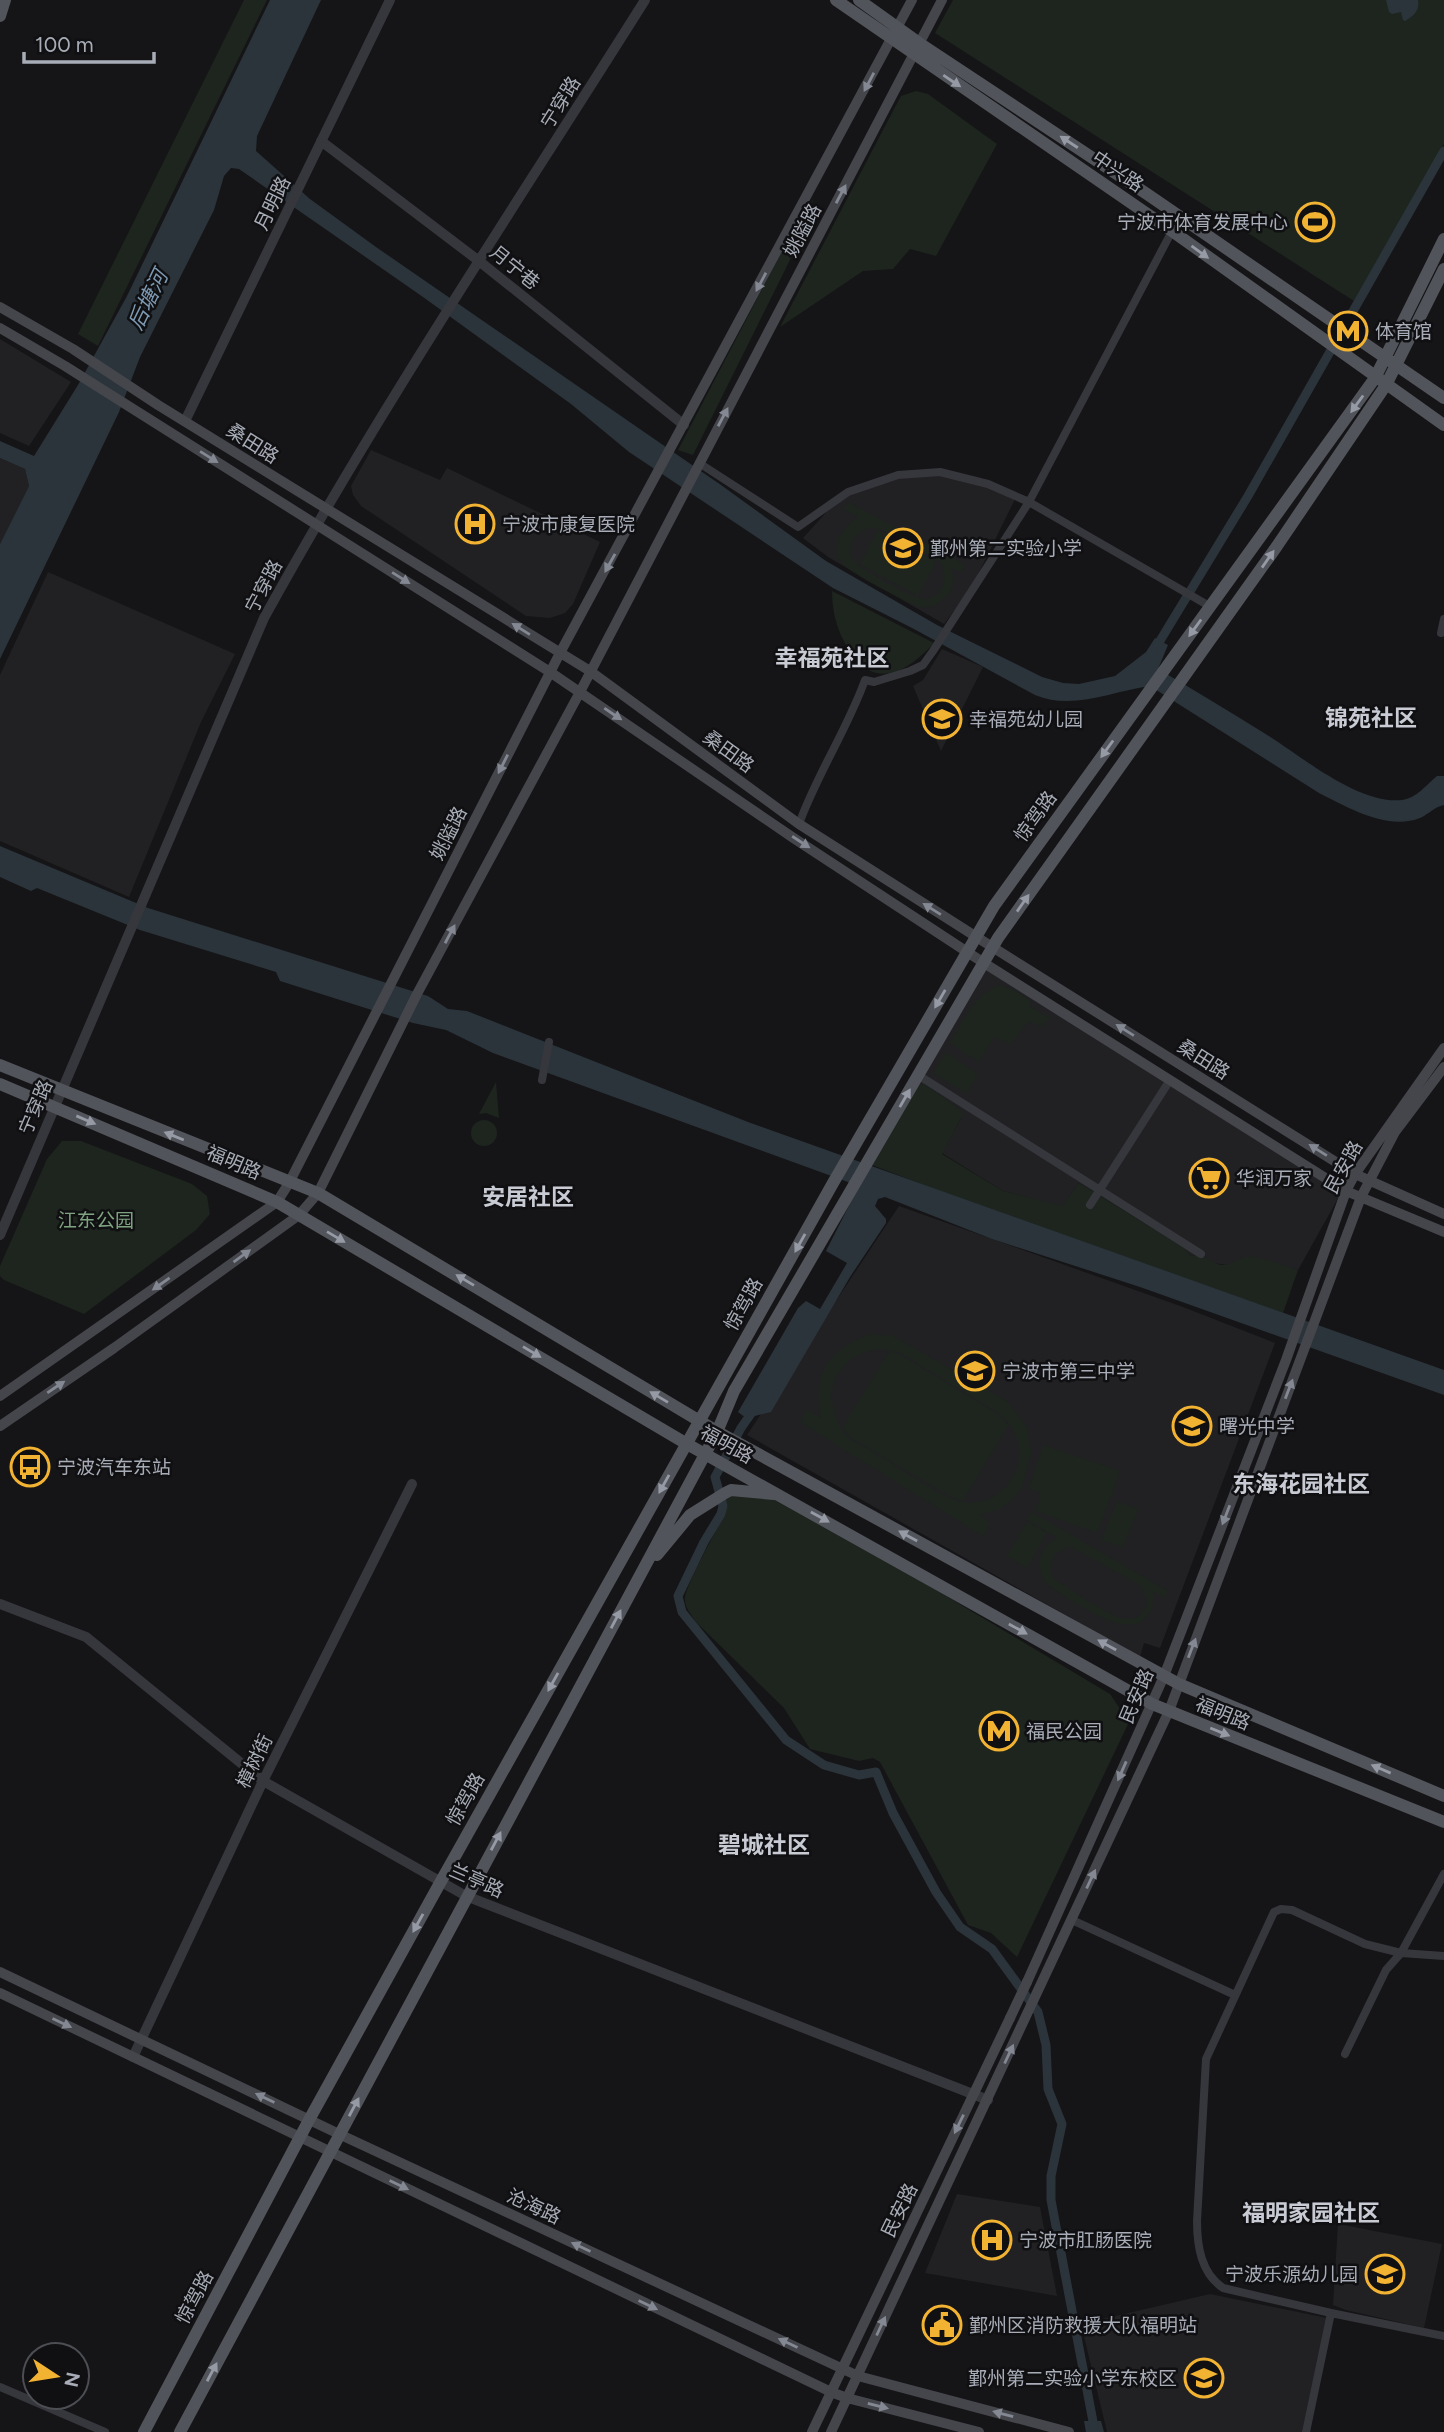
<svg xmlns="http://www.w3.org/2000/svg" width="1444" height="2432" font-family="Figtree,'Noto Sans SC',sans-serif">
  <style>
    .built { fill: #212124 }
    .green { fill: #1d251e; fill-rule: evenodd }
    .water { fill: #2b343b }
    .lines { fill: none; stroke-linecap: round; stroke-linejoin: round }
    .canal { stroke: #2b343b; stroke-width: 9 }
    .minor { stroke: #36373c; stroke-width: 8 }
    .tertiary { stroke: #36373c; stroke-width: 10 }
    .secondary { stroke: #44464c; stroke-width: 10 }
    .primary { stroke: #52545b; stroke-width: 12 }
    .secondary-bridge { stroke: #44464c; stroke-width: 10 }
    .oneway { fill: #969aa5 }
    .oneway2 { fill: #848892 }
    .labels { text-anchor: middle; stroke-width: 5; stroke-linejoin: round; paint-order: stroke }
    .street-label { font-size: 19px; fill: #a7acb7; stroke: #101012 }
    .poi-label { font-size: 19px; fill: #a7acb7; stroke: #101012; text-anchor: start }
    .park-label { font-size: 19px; fill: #7ea380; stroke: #101012 }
    .water-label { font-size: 21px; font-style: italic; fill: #7e9ab3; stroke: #101012 }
    .quarter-label { font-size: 23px; font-weight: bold; fill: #c8cbd3; stroke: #101012 }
  </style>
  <rect width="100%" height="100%" fill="#151517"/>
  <path class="built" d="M0,339L71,382L29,446L0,433Z
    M371,450L440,480L447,468L600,542L573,604L565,613L550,618L526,616L361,506L353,495L351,486Z
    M0,458L25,469L29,486L0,544Z
    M940,472L1016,497L971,589L944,624L828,557L803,538L840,497L898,475Z
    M48,572L235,654L201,722L129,897L0,841V675Z
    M942,649L983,667L941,751L913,686L923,680Z
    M987,968L1341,1193L1298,1270L1252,1257L1227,1265L1213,1263L1201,1254L1191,1256L1183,1247L1079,1183L1062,1207L1003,1191L942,1153L961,1118L913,1089Z
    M899,1206L1183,1307L1275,1343L1160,1648L1144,1643L1140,1657L747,1435Z
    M957,2194L1040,2207L1057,2296L925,2273Z
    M1338,2224L1442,2244L1424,2328L1346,2310L1333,2305Z
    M1210,2294L1327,2318L1302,2432H1107L1081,2324Z"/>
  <path class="green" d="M244,0H267L98,346L78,334Z
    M953,0H1444V144L1354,301L935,33Z
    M916,91L928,94L997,144L936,256L910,249L893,269L863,271L780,327L894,109L901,96Z
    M814,198L789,262L693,455L678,450L781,253Z
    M848,502L965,565L961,572L951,568C959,589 941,610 919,607C901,599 860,578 846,567C827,551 842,526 859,517L844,510ZM872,528L880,529L938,560C947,571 946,583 938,594C933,597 927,600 922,599C913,598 857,567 853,560C844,545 857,530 872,528Z
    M878,530L936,562L918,596L860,564Z
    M832,591L934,643C904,676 870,691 845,643C836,627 832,609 832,591Z
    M1000,985L1016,991L1031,1001L1029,1006L1050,1018L1043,1026L1028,1022L1011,1044L994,1037L979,1062L950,1043C963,1022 975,993 1000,985Z
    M946,1053L978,1074L966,1093L933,1073Z
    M496,1082L499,1118L486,1113L479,1114Z
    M924,1084L962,1111L961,1118L942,1154L1003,1191L1062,1206L1079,1183L1183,1247L1191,1256L1201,1254C1232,1278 1230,1255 1254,1257C1268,1259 1284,1266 1298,1270L1283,1313L942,1192L872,1165L913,1089Z
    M471 1133a13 13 0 1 1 26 0a13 13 0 1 1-26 0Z
    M62,1141H81L192,1184L207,1196L210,1214L196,1230L84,1314L4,1280L0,1276V1266L47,1159Z
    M870,1334L893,1336L1008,1402L1026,1426L1032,1451L1022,1487L1015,1497L1000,1509L979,1515L990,1522L983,1536L800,1422L807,1410L821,1418C812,1374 828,1350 870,1334ZM881,1349L901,1353L1000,1414C1015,1428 1024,1446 1017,1467C1009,1493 983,1508 958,1501C944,1497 931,1488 919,1481C896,1466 873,1452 849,1438C817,1403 831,1354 881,1349Z
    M889,1352L899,1354L999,1415L1008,1425L963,1501L949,1496L850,1437L843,1427Z
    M1043,1445L1120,1471L1097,1533L1036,1511L1041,1493L1029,1489Z
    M725,1495L779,1496L1110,1694L1129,1722L1017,1957L991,1933L968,1925L880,1762L873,1758L859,1761L810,1749L784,1708L697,1623C692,1616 684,1607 685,1598C686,1585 718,1526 726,1514Z
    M1117,1501L1138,1509L1123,1547L1101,1540Z
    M1032,1512L1168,1591L1165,1598L1153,1591C1155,1599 1153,1610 1147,1617C1125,1642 1071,1599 1049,1586C1034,1569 1037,1546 1058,1538L1027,1520ZM1071,1547L1140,1585L1147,1599C1146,1611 1139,1620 1126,1619C1111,1618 1069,1588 1054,1579C1046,1563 1054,1550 1071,1547Z
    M1027,1522L1047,1533L1027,1568L1007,1556Z"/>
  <path class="water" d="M270,0H321L257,136L256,151L310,199L376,247L721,485L826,561L937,625L1042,677L1063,683L1079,684L1115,676L1146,652L1155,638L1168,645L1158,669C1194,690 1229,711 1264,733C1300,755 1358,805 1402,800C1417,798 1426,785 1437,776H1444V805C1434,807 1429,814 1420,818C1387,831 1347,807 1319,793L1150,686C1112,691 1073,711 1035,695L914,629L833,588L629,452L571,404L423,297L239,169L231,168L224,176L214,210L140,357L119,412L0,659V544L29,486L25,469L0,458V441L34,456L78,385L127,296Z
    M1386,0H1418C1420,10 1414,16 1405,21L1403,20L1401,12L1392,14L1389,12Z
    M0,846L148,908L428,996L448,1009L467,1011L748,1122L1444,1370V1395L1140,1287L992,1239L885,1197L878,1199L875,1206L886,1219V1223L850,1277L771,1412L746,1418L738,1412L798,1308L806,1301L820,1309L847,1263L826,1251L859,1186L493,1053L446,1030L413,1023L280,981L276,972L140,930L37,888L31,891L0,877Z
    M1084,2421H1101L1104,2432H1086Z"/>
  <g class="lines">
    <path class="canal" d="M1155,649L1248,496L1444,151
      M755,1408L741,1428L715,1477L723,1506L721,1514L704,1542L678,1596L682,1612L786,1740L824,1765L859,1775L876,1772L893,1813L936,1892L960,1927L992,1949L1038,2012L1046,2045L1048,2089L1062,2124L1051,2176V2200L1095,2432"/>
    <path class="minor" d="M699,463L798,527L848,492L898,475L940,472L988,484L1029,502L1211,607
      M1441,633L1444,619
      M799,824C817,774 847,730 865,680L874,682L910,671L923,665L933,651L1029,502L1172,231
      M918,1075L1201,1254
      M542,1080L549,1042
      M1090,1205L1170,1080
      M1072,1920L1235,1995
      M1345,2054L1386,1970L1401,1953L1444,1956
      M1331,2313L1444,2336
      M0,2387L105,2432
      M1306,2432L1331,2313L1223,2288C1201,2273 1197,2246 1197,2221L1206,2059L1274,1912L1281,1909L1292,1910L1365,1944L1401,1953L1444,1874"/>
    <path class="tertiary" d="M321,141L479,261L684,425
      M185,421L390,0
      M0,1235L264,618C381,406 516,205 645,0
      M0,1604L86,1637L263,1781L466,1896L988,2100
      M133,2057L263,1781L412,1484"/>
    <path class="secondary" d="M0,307L73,349L158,405L590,671L799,824L986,943L1355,1174L1444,1214
      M0,328L65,366L550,672L792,837L984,963L1346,1191L1444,1232
      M0,1396L277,1202L289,1183L560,653L912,0
      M0,1426L114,1348L299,1215L318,1193L417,994L580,692L942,0
      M0,1972L339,2134L858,2376L1069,2432
      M1027,1982L1164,1676L1286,1360L1346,1191L1355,1174L1444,1048
      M0,1993L831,2392L847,2398L979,2432
      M812,2432L1010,2018
      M831,2432L1169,1711L1361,1197L1395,1132L1444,1067"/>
    <path class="primary" d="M836,0L1172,231L1444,425
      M859,0L919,43L1147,194L1444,398
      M0,16L5,0
      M0,1065L318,1193L718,1432L1179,1684L1444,1796
      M0,1084L277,1202L687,1444L1152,1704L1444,1822
      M657,1555L690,1515L725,1493L731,1490L774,1494
      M144,2432L309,2120L440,1883L833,1183L994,906L1375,378L1444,239
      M180,2432L717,1432L734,1391L998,938L1277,546L1386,385L1444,269"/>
    <path class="secondary-bridge" d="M1010,2018L1027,1982"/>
  </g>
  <defs><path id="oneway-solid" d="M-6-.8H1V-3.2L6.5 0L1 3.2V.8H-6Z" transform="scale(1.75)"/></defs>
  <g class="oneway">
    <use href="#oneway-solid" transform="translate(952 81) rotate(34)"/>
    <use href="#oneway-solid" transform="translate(1069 142) rotate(-147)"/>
    <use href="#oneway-solid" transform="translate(1200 252) rotate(36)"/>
    <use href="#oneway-solid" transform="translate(1357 404) rotate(126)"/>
    <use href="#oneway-solid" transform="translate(1268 559) rotate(-55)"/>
    <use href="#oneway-solid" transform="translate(1195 628) rotate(126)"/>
    <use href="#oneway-solid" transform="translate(1107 749) rotate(126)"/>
    <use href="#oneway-solid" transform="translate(1023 903) rotate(-55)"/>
    <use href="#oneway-solid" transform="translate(940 999) rotate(120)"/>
    <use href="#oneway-solid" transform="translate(905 1098) rotate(-60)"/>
    <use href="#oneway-solid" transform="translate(86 1120) rotate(23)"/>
    <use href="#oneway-solid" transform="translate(174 1136) rotate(-158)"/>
    <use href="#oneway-solid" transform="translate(336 1237) rotate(31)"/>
    <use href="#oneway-solid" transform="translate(800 1243) rotate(119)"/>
    <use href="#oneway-solid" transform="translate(465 1280) rotate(-149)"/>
    <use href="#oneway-solid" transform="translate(532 1352) rotate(31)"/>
    <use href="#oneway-solid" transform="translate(659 1397) rotate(-149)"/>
    <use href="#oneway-solid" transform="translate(664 1484) rotate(119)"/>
    <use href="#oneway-solid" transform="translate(820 1517) rotate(29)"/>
    <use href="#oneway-solid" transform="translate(908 1536) rotate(-151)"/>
    <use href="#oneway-solid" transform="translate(616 1619) rotate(-62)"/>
    <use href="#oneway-solid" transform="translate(1018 1629) rotate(29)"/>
    <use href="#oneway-solid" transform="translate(1107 1645) rotate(-151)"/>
    <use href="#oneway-solid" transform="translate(553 1682) rotate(119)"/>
    <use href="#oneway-solid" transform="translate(1220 1732) rotate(22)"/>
    <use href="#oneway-solid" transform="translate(1381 1769) rotate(-157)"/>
    <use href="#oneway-solid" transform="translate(496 1841) rotate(-62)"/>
    <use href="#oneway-solid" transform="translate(418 1923) rotate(119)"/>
    <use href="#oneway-solid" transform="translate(354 2107) rotate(-62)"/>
    <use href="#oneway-solid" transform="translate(212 2372) rotate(-62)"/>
  </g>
  <g class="oneway2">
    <use href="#oneway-solid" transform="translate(869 82) rotate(118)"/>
    <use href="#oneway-solid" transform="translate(841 194) rotate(-62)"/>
    <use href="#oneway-solid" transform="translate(761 282) rotate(118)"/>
    <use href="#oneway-solid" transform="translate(723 417) rotate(-62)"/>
    <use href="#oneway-solid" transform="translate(209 457) rotate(32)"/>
    <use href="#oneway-solid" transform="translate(610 563) rotate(119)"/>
    <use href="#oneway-solid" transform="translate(401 578) rotate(32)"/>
    <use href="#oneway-solid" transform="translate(521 629) rotate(-148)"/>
    <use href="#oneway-solid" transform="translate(613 714) rotate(34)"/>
    <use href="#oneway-solid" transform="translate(503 764) rotate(117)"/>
    <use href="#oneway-solid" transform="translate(801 842) rotate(33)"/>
    <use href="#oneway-solid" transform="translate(932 909) rotate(-148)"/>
    <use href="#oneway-solid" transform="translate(450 934) rotate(-62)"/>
    <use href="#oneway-solid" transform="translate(1125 1030) rotate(-148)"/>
    <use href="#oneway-solid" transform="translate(1318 1150) rotate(-148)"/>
    <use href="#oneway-solid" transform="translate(242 1256) rotate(-36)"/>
    <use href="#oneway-solid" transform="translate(161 1284) rotate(145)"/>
    <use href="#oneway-solid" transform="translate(56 1387) rotate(-34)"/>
    <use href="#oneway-solid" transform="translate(1289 1389) rotate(-69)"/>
    <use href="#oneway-solid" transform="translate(1226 1515) rotate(111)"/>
    <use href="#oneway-solid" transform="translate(1192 1648) rotate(-69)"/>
    <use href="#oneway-solid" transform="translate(1122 1771) rotate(114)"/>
    <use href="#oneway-solid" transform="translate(1091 1879) rotate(-65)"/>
    <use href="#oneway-solid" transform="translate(62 2023) rotate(25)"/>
    <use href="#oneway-solid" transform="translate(1009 2054) rotate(-65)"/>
    <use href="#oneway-solid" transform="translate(265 2098) rotate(-154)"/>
    <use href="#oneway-solid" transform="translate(959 2124) rotate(116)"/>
    <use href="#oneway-solid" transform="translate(399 2185) rotate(26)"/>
    <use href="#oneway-solid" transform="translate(581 2247) rotate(-155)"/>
    <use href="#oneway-solid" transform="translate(648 2305) rotate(26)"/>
    <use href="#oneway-solid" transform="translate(881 2326) rotate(-65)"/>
    <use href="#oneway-solid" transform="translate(788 2343) rotate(-155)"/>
    <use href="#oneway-solid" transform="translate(878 2406) rotate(14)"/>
    <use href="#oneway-solid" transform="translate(1003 2414) rotate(-165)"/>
  </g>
  <defs>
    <symbol id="stadium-ring" viewBox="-11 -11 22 22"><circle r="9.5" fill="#101012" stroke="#f3b332" stroke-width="1.5"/><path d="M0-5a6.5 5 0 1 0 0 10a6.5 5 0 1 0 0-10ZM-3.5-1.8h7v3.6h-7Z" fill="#f3b332"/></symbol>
    <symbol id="metro-ring" viewBox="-11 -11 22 22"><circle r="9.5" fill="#101012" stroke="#f3b332" stroke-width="1.5"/><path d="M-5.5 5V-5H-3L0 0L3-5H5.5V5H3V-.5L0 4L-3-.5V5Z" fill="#f3b332"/></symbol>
    <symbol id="hospital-ring" viewBox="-11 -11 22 22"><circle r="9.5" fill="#101012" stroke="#f3b332" stroke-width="1.5"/><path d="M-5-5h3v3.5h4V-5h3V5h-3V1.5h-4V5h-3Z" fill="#f3b332"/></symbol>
    <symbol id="school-ring" viewBox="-11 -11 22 22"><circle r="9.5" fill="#101012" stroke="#f3b332" stroke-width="1.5"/><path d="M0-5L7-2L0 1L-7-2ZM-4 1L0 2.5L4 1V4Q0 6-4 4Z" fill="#f3b332"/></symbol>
    <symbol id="supermarket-ring" viewBox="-11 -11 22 22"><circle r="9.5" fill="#101012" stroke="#f3b332" stroke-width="1.5"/><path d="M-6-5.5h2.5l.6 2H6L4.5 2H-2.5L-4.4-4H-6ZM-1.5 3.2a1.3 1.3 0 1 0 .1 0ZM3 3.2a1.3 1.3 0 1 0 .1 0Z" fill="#f3b332"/></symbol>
    <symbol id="bus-ring" viewBox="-11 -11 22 22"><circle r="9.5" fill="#101012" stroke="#f3b332" stroke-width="1.5"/><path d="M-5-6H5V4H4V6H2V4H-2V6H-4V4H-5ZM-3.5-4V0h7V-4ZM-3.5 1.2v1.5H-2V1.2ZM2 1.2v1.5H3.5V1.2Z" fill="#f3b332"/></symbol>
    <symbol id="civic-ring" viewBox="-11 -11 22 22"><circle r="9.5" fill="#101012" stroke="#f3b332" stroke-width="1.5"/><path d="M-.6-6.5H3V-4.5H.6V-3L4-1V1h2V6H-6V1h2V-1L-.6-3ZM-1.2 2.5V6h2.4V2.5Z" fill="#f3b332"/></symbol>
  </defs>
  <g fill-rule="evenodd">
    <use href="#stadium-ring" x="1293" y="200" width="44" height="44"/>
    <use href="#metro-ring" x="1326" y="309" width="44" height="44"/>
    <use href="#hospital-ring" x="453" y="502" width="44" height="44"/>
    <use href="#school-ring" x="881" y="526" width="44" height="44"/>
    <use href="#school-ring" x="920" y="697" width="44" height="44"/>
    <use href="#supermarket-ring" x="1187" y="1156" width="44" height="44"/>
    <use href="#school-ring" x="953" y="1349" width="44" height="44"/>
    <use href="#school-ring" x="1170" y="1404" width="44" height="44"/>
    <use href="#bus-ring" x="8" y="1445" width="44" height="44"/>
    <use href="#metro-ring" x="977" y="1709" width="44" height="44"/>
    <use href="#hospital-ring" x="970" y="2218" width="44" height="44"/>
    <use href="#school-ring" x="1363" y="2252" width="44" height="44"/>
    <use href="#civic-ring" x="920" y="2303" width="44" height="44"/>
    <use href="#school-ring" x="1182" y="2356" width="44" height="44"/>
  </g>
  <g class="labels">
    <g class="street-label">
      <text transform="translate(560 102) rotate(-58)" y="7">宁穿路</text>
      <text transform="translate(1118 171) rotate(34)" y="7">中兴路</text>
      <text transform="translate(272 203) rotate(-64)" y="7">月明路</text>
      <text transform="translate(802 230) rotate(-62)" y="7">姚隘路</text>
      <text transform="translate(515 267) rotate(39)" y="7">月宁巷</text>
      <text transform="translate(253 443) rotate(32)" y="7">桑田路</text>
      <text transform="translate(263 586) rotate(-62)" y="7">宁穿路</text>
      <text transform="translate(729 751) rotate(36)" y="7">桑田路</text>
      <text transform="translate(1035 816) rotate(-54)" y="7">惊驾路</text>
      <text transform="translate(448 833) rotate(-63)" y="7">姚隘路</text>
      <text transform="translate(1204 1059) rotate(32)" y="7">桑田路</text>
      <text transform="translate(35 1107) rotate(-67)" y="7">宁穿路</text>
      <text transform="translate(234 1162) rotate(23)" y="7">福明路</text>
      <text transform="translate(1343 1167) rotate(-61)" y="7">民安路</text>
      <text transform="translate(743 1304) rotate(-61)" y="7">惊驾路</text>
      <text transform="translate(727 1444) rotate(29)" y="7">福明路</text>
      <text transform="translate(1136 1696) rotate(-67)" y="7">民安路</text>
      <text transform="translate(1223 1713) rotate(22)" y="7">福明路</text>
      <text transform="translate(254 1761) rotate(-64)" y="7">樟树街</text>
      <text transform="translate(465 1799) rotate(-61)" y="7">惊驾路</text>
      <text transform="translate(477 1880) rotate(24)" y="7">兰亭路</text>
      <text transform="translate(534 2206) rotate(25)" y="7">沧海路</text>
      <text transform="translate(899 2210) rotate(-64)" y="7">民安路</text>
      <text transform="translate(194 2297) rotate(-62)" y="7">惊驾路</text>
    </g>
    <g class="poi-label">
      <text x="1288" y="229" text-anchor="end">宁波市体育发展中心</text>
      <text x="1375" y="338">体育馆</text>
      <text x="502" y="531">宁波市康复医院</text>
      <text x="930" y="555">鄞州第二实验小学</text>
      <text x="969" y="726">幸福苑幼儿园</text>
      <text x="1236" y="1185">华润万家</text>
      <text x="1002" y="1378">宁波市第三中学</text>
      <text x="1219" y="1433">曙光中学</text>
      <text x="57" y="1474">宁波汽车东站</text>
      <text x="1026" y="1738">福民公园</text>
      <text x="1019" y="2247">宁波市肛肠医院</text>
      <text x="1358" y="2281" text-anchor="end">宁波乐源幼儿园</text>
      <text x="969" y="2332">鄞州区消防救援大队福明站</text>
      <text x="1177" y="2385" text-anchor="end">鄞州第二实验小学东校区</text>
    </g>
    <g class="park-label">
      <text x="96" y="1227">江东公园</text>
    </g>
    <g class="water-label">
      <text transform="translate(148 300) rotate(-64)" y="7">后塘河</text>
    </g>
    <g class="quarter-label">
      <text x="832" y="666">幸福苑社区</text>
      <text x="1371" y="726">锦苑社区</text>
      <text x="528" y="1205">安居社区</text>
      <text x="1301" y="1492">东海花园社区</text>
      <text x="764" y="1853">碧城社区</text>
      <text x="1311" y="2221">福明家园社区</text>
    </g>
  </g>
  <g transform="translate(56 2376) rotate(102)"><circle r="33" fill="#101012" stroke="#4c4e54" stroke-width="2"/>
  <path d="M0-5L12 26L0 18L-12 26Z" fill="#f3b332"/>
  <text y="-10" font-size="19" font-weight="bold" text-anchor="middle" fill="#a7acb7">N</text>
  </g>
  <path d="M24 52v10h130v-10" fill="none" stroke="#a7acb7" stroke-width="3.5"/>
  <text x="35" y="52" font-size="21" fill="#a7acb7" stroke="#101012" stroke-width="5" paint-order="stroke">100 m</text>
</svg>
